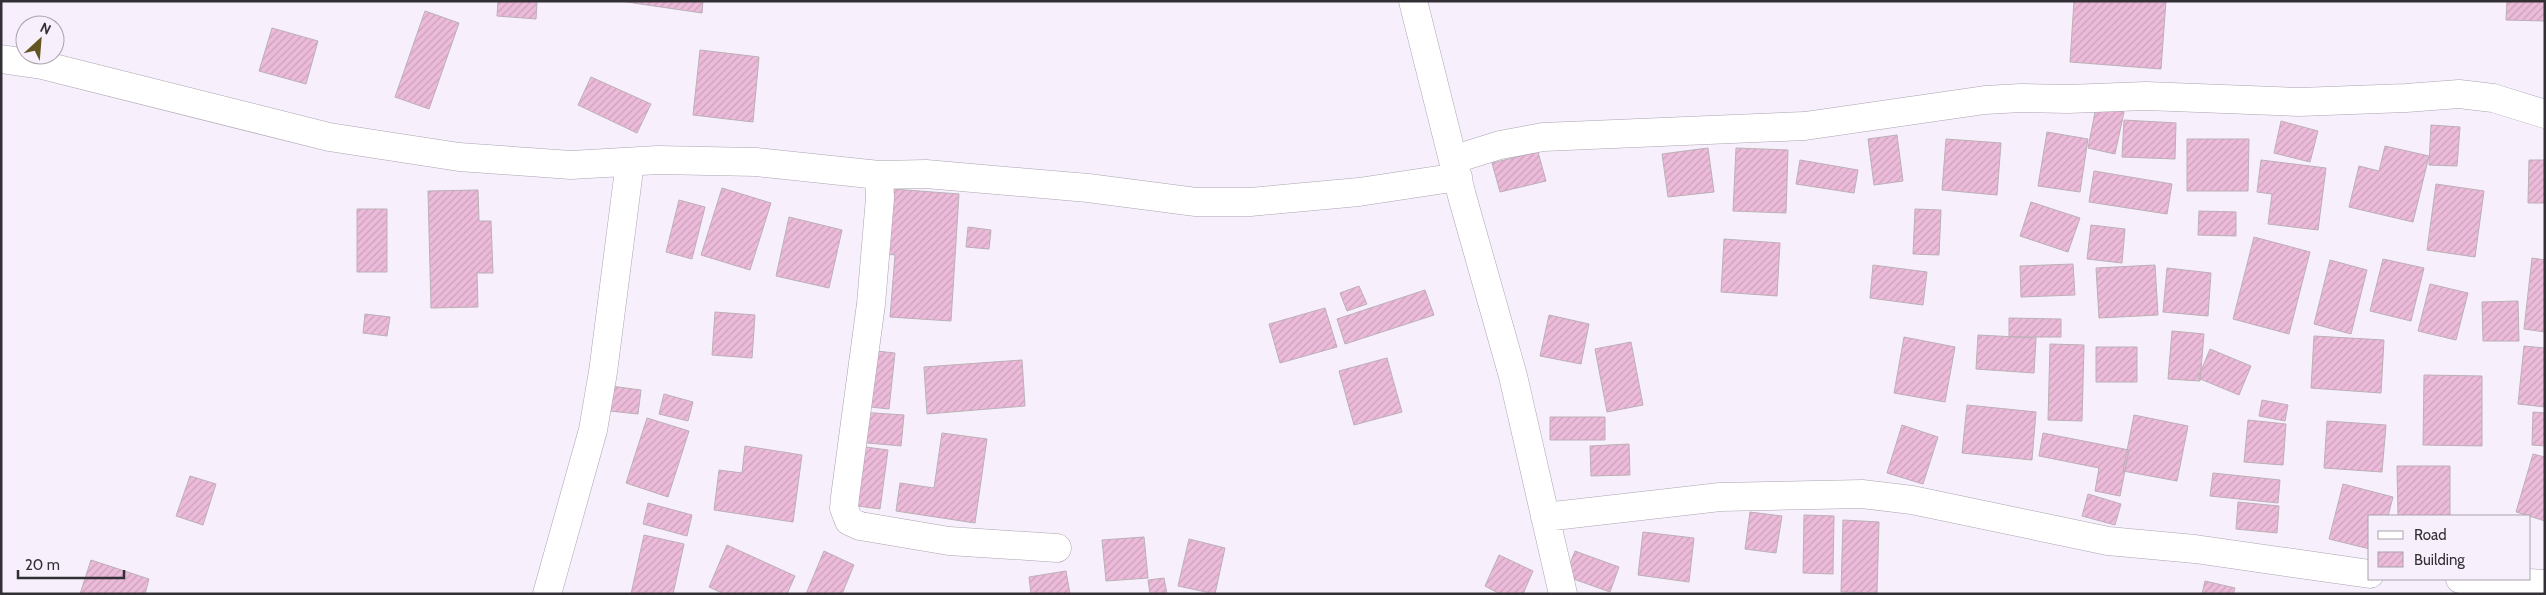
<svg xmlns="http://www.w3.org/2000/svg" width="2546" height="595" font-family="Cabin,sans-serif">
  <style>
    .building { fill: url(#building-hatch); stroke: #bcb0b7 }
    .lines { fill: none; stroke-linecap: round; stroke-linejoin: round }
    .minor-casing { stroke: #aba4b0; stroke-width: 29 }
    .minor { stroke: #fff; stroke-width: 28 }
  </style>
  <defs>
    <pattern id="building-hatch" width="6" height="6" patternUnits="userSpaceOnUse" patternTransform="scale(1.25)"><rect width="6" height="6" fill="#ecbbda"/><path d="M-1 1l2-2M0 6l6-6M5 7l2-2" fill="none" stroke="#cba1bc"/></pattern>
  </defs>
  <rect width="100%" height="100%" fill="#f7effc"/>
  <path class="building" d="M498,1H537L536,19L497,16Z
    M620,1H703L702,13Z
    M2074,1H2166L2161,69L2070,62Z
    M2507,1H2545V21L2506,20Z
    M425,11L459,23L429,109L395,97Z
    M272,28L318,41L306,84L259,71Z
    M700,50L759,57L753,122L693,115Z
    M591,77L651,104L637,133L578,105Z
    M2096,107L2124,112L2115,154L2088,148Z
    M2124,120L2176,123L2175,159L2122,157Z
    M2281,121L2318,131L2310,162L2274,153Z
    M2431,125L2460,127L2457,166L2429,165Z
    M2047,132L2088,139L2080,192L2038,186Z
    M1897,135L1903,181L1874,185L1868,139Z
    M1946,139L2001,143L1997,195L1942,190Z
    M2187,139H2249L2248,191H2187Z
    M2385,146L2429,156L2413,222L2349,207L2359,166L2379,171Z
    M1708,148L1714,192L1668,197L1662,154Z
    M1736,148L1788,150L1786,213L1733,211Z
    M1538,152L1546,181L1500,192L1492,163Z
    M1800,160L1858,170L1854,193L1796,184Z
    M2261,160L2326,168L2318,230L2268,224L2272,194L2257,192Z
    M2529,160H2545V203H2528Z
    M2094,171L2172,184L2167,214L2089,202Z
    M2436,184L2484,191L2475,257L2427,250Z
    M722,188L771,203L750,270L701,255Z
    M880,188L959,194L951,321L890,317L895,255L872,253Z
    M478,190L479,221H491L493,273H477L478,307L431,308L428,191Z
    M679,200L705,207L692,259L666,252Z
    M2031,202L2080,218L2068,252L2020,236Z
    M357,209H387V272H357Z
    M1915,209L1941,210L1939,255L1913,254Z
    M2199,211L2236,212V236L2198,235Z
    M789,217L842,230L829,288L776,276Z
    M2091,225L2125,229L2122,263L2087,259Z
    M968,227L991,230L989,249L966,247Z
    M2254,237L2310,252L2289,334L2233,319Z
    M1724,239L1780,243L1777,296L1721,292Z
    M2532,258L2545,260V332L2524,329Z
    M2383,259L2424,268L2411,321L2370,311Z
    M2330,260L2367,270L2351,334L2314,324Z
    M2073,264L2075,295L2021,297L2020,266Z
    M1873,265L1927,272L1923,305L1870,298Z
    M2155,265L2158,315L2099,318L2096,268Z
    M2167,268L2211,273L2208,316L2163,312Z
    M2430,284L2468,293L2456,340L2418,331Z
    M1359,286L1367,304L1347,311L1340,293Z
    M1425,290L1434,315L1345,344L1337,319Z
    M2518,301L2519,341H2483L2482,302Z
    M1325,308L1337,347L1280,363L1269,324Z
    M715,312L755,315L752,358L712,355Z
    M365,314L390,317L387,336L363,333Z
    M1549,315L1589,324L1581,364L1540,356Z
    M2009,318L2061,319V337H2009Z
    M2172,331L2204,334L2200,381L2168,379Z
    M1978,335L2036,338L2034,373L1976,369Z
    M2314,336L2384,340L2381,393L2311,388Z
    M1904,337L1955,347L1945,402L1894,393Z
    M1631,342L1643,405L1607,412L1595,349Z
    M2050,344L2084,345L2082,421L2048,420Z
    M2524,346L2545,348V407L2518,404Z
    M2096,347H2137V382H2096Z
    M2210,349L2251,366L2239,395L2198,378Z
    M867,350L895,353L889,409L861,406Z
    M1387,358L1402,412L1354,425L1339,371Z
    M1022,360L1025,406L927,414L924,367Z
    M2424,375L2482,376V446L2423,445Z
    M603,385L641,390L638,414L600,410Z
    M664,394L693,402L688,421L659,414Z
    M2262,400L2288,405L2285,421L2259,416Z
    M1967,405L2036,412L2032,460L1962,453Z
    M859,412L904,415L901,446L857,442Z
    M2533,412L2545,413V446L2532,445Z
    M2134,415L2188,426L2177,481L2123,471Z
    M1550,417H1605V440H1550Z
    M647,418L689,431L668,497L626,483Z
    M2248,420L2286,424L2283,465L2244,462Z
    M2327,421L2386,425L2382,472L2324,468Z
    M1902,425L1938,437L1923,484L1887,473Z
    M942,433L987,439L975,523L896,511L900,483L934,488Z
    M2043,433L2129,450L2120,496L2095,491L2099,468L2039,456Z
    M1629,444L1630,475L1591,476L1590,446Z
    M745,446L802,455L793,522L714,510L719,470L742,473Z
    M858,446L888,450L880,509L850,505Z
    M2533,454L2545,457V521L2516,512Z
    M2397,466H2450V516H2398Z
    M2213,473L2280,480L2278,503L2210,496Z
    M190,476L216,484L203,525L176,516Z
    M2343,484L2393,497L2388,516H2370V549L2329,539Z
    M2088,494L2121,504L2115,525L2082,516Z
    M2238,502L2279,506L2277,533L2236,529Z
    M648,503L692,515L687,536L643,524Z
    M1750,512L1782,516L1776,553L1745,549Z
    M1804,515L1834,516L1833,574L1803,573Z
    M1843,520L1879,522L1877,593L1841,592Z
    M1643,532L1694,538L1689,582L1638,575Z
    M644,535L684,544L673,594H631Z
    M1144,537L1148,578L1106,581L1102,540Z
    M1189,539L1225,548L1215,594L1178,586Z
    M727,545L795,576L787,594H724L709,587Z
    M824,551L854,565L842,594H806Z
    M1575,551L1619,567L1610,592L1565,576Z
    M1499,555L1533,571L1523,594H1500L1485,586Z
    M91,560L149,579L145,594H80Z
    M1066,571L1070,594H1031L1029,577Z
    M1164,578L1167,594H1150L1148,580Z
    M2205,581L2235,588L2233,594H2202Z"/>
  <g class="lines">
    <defs>
      <path id="minor" d="M1413,1L1462,196L1513,376L1563,594
        M1,59L42,65L329,137L459,157L571,165L658,160L756,162L879,175L926,174L1088,188L1196,202H1250L1359,192L1458,177
        M1455,159L1500,145L1543,137L1805,126L1985,100L2021,98L2068,99L2146,96L2299,102L2406,98L2459,94L2493,98L2545,114
        M879,175L880,198L871,304L845,497L844,508L849,521L860,526L949,541L1057,548
        M1545,517L1720,497L1862,494L1912,500L2108,541L2195,549L2370,574
        M2460,579L2545,584
        M547,594L593,430L603,372L630,162"/>
    </defs>
    <use href="#minor" class="minor-casing"/>
    <use href="#minor" class="minor"/>
  </g>
  <rect width="2546" height="595" fill="none" stroke="#333035" stroke-width="5"/>
  <rect x="2368" y="515" width="162" height="65" fill="#f7effc" stroke="#a9a3ac"/>
  <rect x="2378" y="531" width="25" height="8" fill="#ffffff" stroke="#a9a3ac"/>
  <text x="2414" y="540" font-size="15" fill="#333035">Road</text>
  <rect x="2378" y="552" width="25" height="15" fill="url(#building-hatch)" stroke="#a9a3ac"/>
  <text x="2414" y="565" font-size="15" fill="#333035">Building</text>
  <g transform="translate(40 40) rotate(26)"><circle r="24" fill="#f7effc" stroke="#a9a3ac"/>
  <path d="M0-4L9 19L0 12L-9 19Z" fill="#645421"/>
  <text y="-8" font-size="14" font-weight="bold" text-anchor="middle" fill="#333035">N</text>
  </g>
  <path d="M18 570v8h106v-8" fill="none" stroke="#333035" stroke-width="2.5"/>
  <text x="25" y="570" font-size="15" fill="#333035" stroke="#f7effc" stroke-width="4" paint-order="stroke">20 m</text>
</svg>
